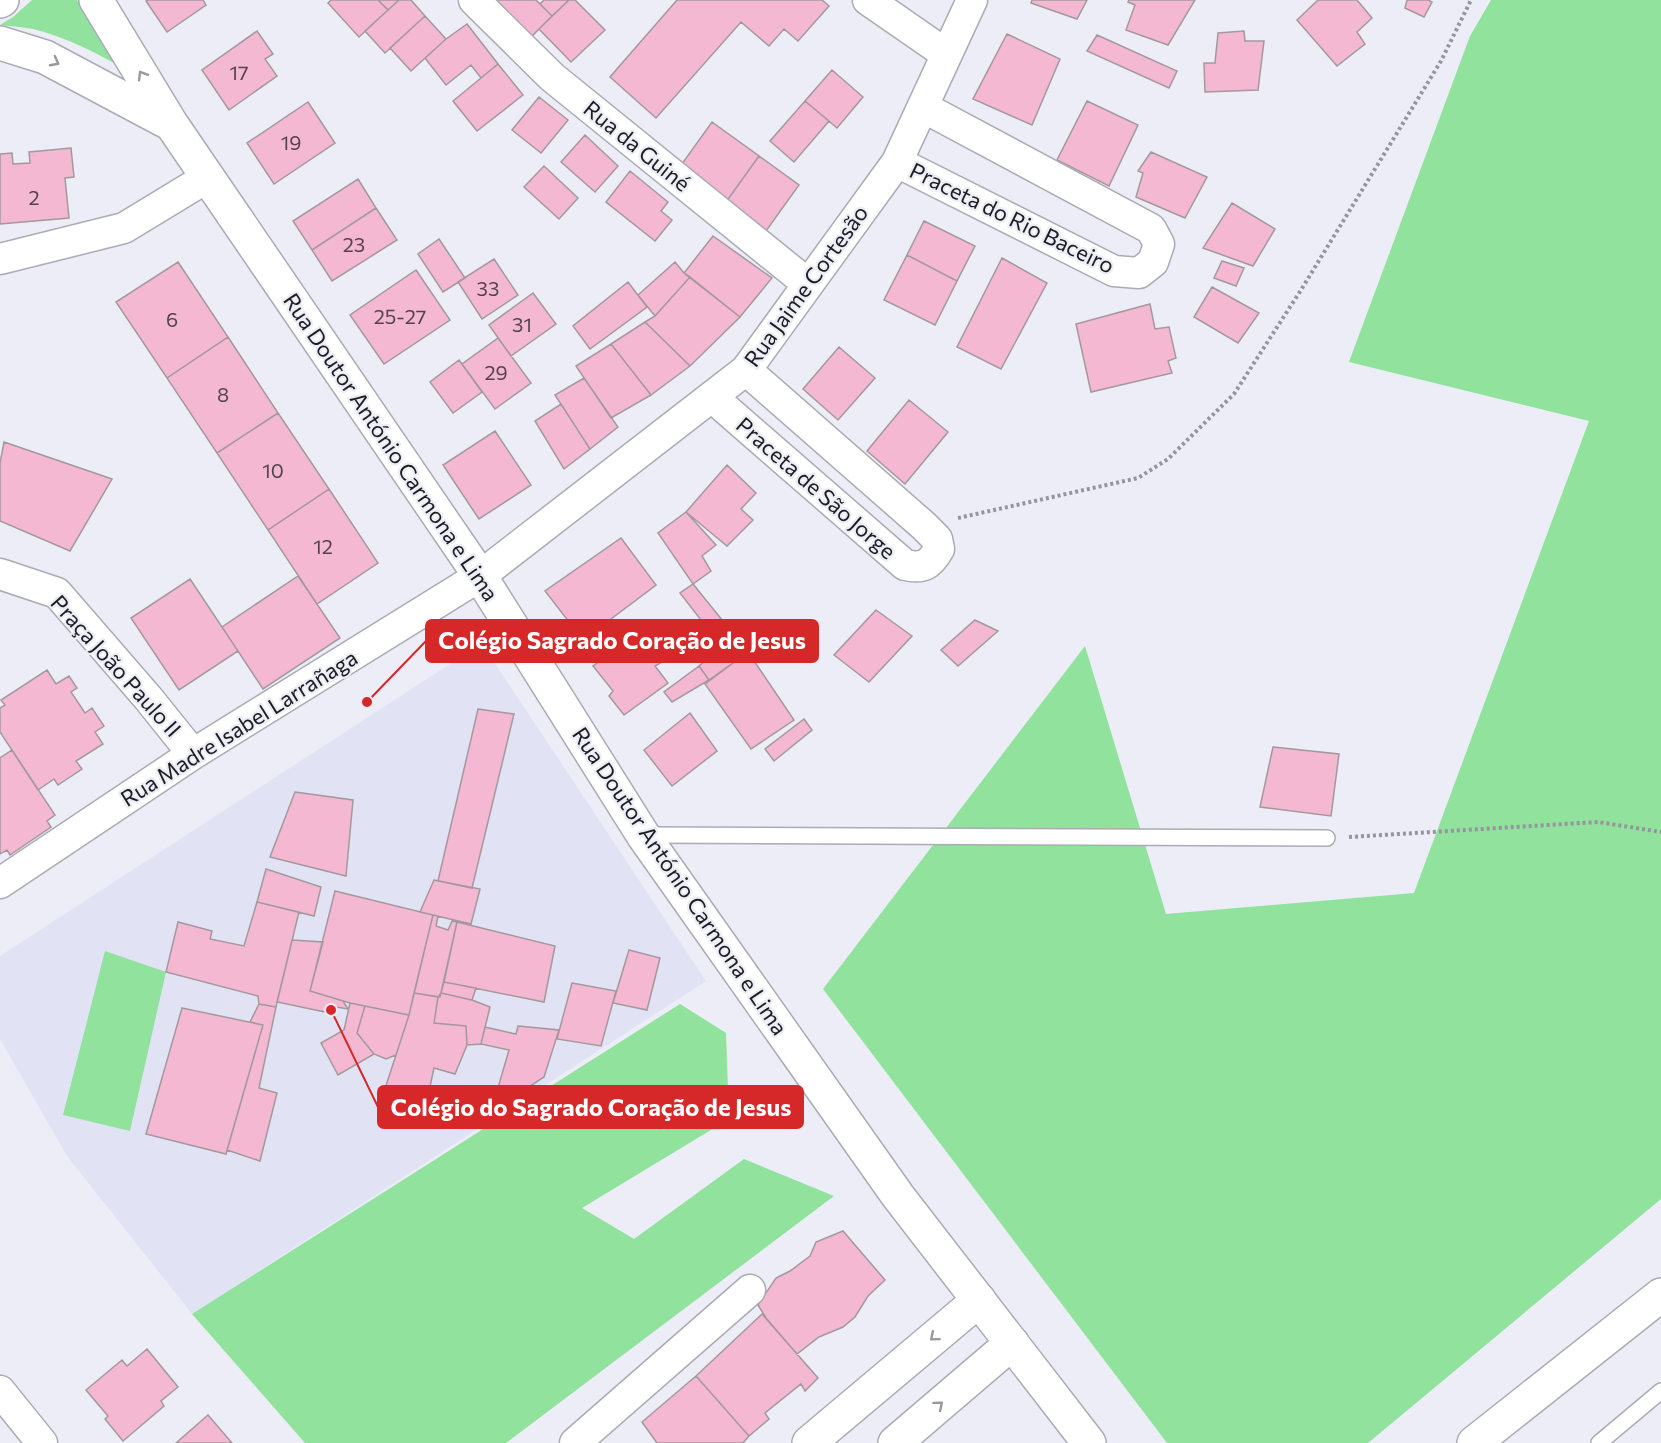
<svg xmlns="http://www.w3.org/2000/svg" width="1661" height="1443" font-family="Commissioner,sans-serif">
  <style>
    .built { fill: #e1e3f4 }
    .green { fill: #90e29d }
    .building { fill: #f5b8d2; stroke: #a3999d; stroke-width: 1.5 }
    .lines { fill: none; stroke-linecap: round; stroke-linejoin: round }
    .lane-casing { stroke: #aaabb4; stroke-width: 18 }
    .street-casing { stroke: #aaabb4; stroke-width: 33 }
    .secondary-casing { stroke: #aaabb4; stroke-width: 36 }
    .primary-casing { stroke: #aaabb4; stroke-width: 36 }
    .highway-casing { stroke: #aaabb4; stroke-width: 36 }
    .path { stroke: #95969d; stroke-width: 4; stroke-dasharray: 3 3; stroke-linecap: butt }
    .lane { stroke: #fff; stroke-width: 15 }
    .street { stroke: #fff; stroke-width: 30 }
    .secondary { stroke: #fff; stroke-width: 33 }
    .primary { stroke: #fff; stroke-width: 33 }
    .highway { stroke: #fff; stroke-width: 33 }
    .oneway { stroke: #99999a }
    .labels { text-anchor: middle; stroke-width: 4.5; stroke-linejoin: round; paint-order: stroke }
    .number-label { font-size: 20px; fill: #52434c }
    .street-label { font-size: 22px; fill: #1c1c1f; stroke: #ecedf7 }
    .leader { fill: none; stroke: #d62828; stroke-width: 2 }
    .callout-dot { fill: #d62828; stroke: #ecedf7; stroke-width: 2 }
    .callout { fill: #d62828; stroke: #d62828; stroke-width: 2 }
    .callout-label { font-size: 24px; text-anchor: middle; font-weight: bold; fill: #fff }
  </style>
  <rect width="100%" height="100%" fill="#ecedf7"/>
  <path class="built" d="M467,651L490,656L706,981L192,1314L67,1156L0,1039V956L453,662Z"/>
  <path class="green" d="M32,0H77L124,69C96,52 65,37 33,29C22,27 11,26 0,25L13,17Z
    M1491,0H1661V1199L1368,1443H1167L823,989L1085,646L1166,914L1414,893L1589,421L1349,362L1470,36Z
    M105,951L166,972L130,1131L63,1115Z
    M680,1004L726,1033L729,1119L582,1208L634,1239L744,1159L834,1196L506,1443H305L192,1314Z"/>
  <path class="building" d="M148,0H203L206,5L167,32L146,1Z
    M331,0H378L388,10L359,37L328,3Z
    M378,0H399L388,10Z
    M399,0H411L425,16L385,53L365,31Z
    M495,0H536L552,16L526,42Z
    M544,0H569L552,16L540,4Z
    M569,0H575L605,30L571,62L539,29Z
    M677,0H822L829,6L798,41L784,29L769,46L741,22L656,118L610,77Z
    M1032,0H1087L1077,19L1031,3Z
    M1129,0H1195L1168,45L1126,30L1135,5L1128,2Z
    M1318,0H1357L1372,18L1357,32L1365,44L1337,66L1297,20Z
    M1407,0H1428L1432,2L1424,17L1405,8Z
    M425,16L446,39L411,71L390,48Z
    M467,24L498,64L481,78L471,65L446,85L425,58L446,39Z
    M257,31L273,54L265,59L277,76L229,110L202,70Z
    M1244,31L1245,41H1264L1258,90L1205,92L1204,63H1215L1218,33Z
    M1007,34L1060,59L1032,125L973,99Z
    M1097,35L1177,71L1169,88L1087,51Z
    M498,64L523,95L477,131L453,101Z
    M832,70L863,97L837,128L805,101Z
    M539,97L568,120L541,153L512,130Z
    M805,101L829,121L794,162L770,141Z
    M1087,101L1138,125L1109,186L1057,160Z
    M308,102L335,143L274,184L247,143Z
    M712,122L759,156L726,202L679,168Z
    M585,135L618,166L595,192L561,162Z
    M71,148L74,177L65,178L69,218L0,224V154L12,153L13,164L30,163L29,152Z
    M1151,152L1207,177L1185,218L1136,197L1143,173L1138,171Z
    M759,156L799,185L766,231L726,202Z
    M544,166L578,198L559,219L524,187Z
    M630,171L668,202L661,211L672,220L655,241L606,202Z
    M358,179L376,208L312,250L293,221Z
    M1232,203L1275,229L1253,266L1203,248Z
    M376,208L397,240L332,281L312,250Z
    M924,221L975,246L957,281L907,255Z
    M713,236L772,278L740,317L684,273Z
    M439,239L465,278L443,292L418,254Z
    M907,255L957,281L935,325L884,300Z
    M1002,258L1047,283L1001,369L957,347Z
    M494,259L518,295L482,319L458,282Z
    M1222,261L1244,268L1236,286L1214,278Z
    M178,262L228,337L167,378L116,302Z
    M675,262L684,273L690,277L655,316L638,295Z
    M416,270L450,320L384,364L350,315Z
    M690,277L740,317L690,366L645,322L655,316Z
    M628,282L647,307L590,349L573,326Z
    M1212,287L1259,313L1238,343L1194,317Z
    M533,293L556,324L511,356L489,325Z
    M1150,304L1155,329L1169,327L1176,358L1168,361L1172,373L1091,392L1076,324Z
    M645,322L690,366L651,395L611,344Z
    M228,337L278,413L217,453L167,378Z
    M498,338L531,383L495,409L462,364Z
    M611,344L651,395L611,418L576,366Z
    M839,347L875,378L838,420L803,389Z
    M459,360L482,392L453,413L430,382Z
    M584,378L618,427L590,449L555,395Z
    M909,400L948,432L905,484L867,451Z
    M561,404L590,449L564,469L535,421Z
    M278,413L329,489L268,530L217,453Z
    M495,431L531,485L479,519L443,465Z
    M4,442L112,479L70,551L0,521V463Z
    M727,465L756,493L741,509L753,520L727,546L686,512Z
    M329,489L378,563L317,604L268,530Z
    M686,512L716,545L702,556L711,571L693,584L658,533Z
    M621,538L656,585L583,640L545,591Z
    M298,576L340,638L263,689L222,627Z
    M190,579L238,651L179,690L131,618Z
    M693,584L748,652L709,680L699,666L722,647L680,593Z
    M876,610L912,636L869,682L834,655Z
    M975,620L998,631L958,666L941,650Z
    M639,635L662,662L655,666L668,683L624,715L609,696L613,691L593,666Z
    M748,652L794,720L751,749L705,684Z
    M699,666L709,680L672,702L664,692Z
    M47,670L56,684L69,676L77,688L71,692L85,713L92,708L104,726L95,732L103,744L76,761L82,769L58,785L54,779L38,790L0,732V708L5,705L1,700Z
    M478,709L514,714L472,888L438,881Z
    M690,713L717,751L672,786L644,750Z
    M804,719L812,730L774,761L765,749Z
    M1273,747L1339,754L1331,816L1260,807Z
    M12,750L55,815L47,821L51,827L10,855L7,850L0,854V758Z
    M295,792L353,800L346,876L270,857Z
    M266,869L321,887L314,916L257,902Z
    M434,880L480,889L471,924L420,912Z
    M335,891L433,915L409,1015L350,1003L310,991Z
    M257,902L299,912L276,1007L259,1004L258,996L166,972L178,922L212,931L210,939L244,946Z
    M433,915L438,916L436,926L448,930L452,921L457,922L440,997L414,993Z
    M457,922L555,946L544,1002L444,982Z
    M292,940L323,942L310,991L343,1001L348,1009L331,1006L330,1013L277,1002Z
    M629,950L660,958L647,1010L613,1003Z
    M444,982L476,988L472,1000L441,993Z
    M572,983L616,991L601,1046L557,1039Z
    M414,993L438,997L434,1023L466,1026L467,1045L455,1074L434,1068L426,1105L382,1098L409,1015Z
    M441,993L472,1000L490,1007L481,1044L467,1045L466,1026L434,1023L438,997Z
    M350,1003L365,1006L357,1033L374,1054L338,1075L321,1043L344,1030Z
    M259,1004L276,1007L259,1088L277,1093L260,1161L227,1150L263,1025L250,1022Z
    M365,1006L409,1015L396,1055L386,1059L374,1054L357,1033Z
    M182,1008L263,1025L226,1154L146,1134Z
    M518,1026L559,1030L544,1077L491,1112L509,1050L481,1044L485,1027L516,1034Z
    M843,1231L885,1280L868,1296L855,1317L843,1327L819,1337L797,1354L766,1318L758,1305L776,1278L790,1271L810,1256L816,1242Z
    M762,1314L818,1378L805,1391L801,1384L765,1413L769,1419L749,1436L696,1376Z
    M147,1349L178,1387L161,1401L164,1406L123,1441L105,1419L108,1416L86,1390L122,1360L127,1366Z
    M696,1376L749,1436L743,1443H657L642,1422Z
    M208,1415L232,1443H176Z"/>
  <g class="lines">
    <defs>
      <path id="lane" d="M643,835L1327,838
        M1599,1443L1661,1391"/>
      <path id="street" d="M474,0L552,77L808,284
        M868,0L946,54
        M897,162L1114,271L1139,273L1153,262L1159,244L1151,229L923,107
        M0,259L124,228L208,177
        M712,397L905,565C923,569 930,565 939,549L937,539L924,526L746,370
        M0,574L57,593L148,698L193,754
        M0,883L193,754L480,576L746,370L897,162L972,0
        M0,1391L42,1443
        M575,1443L750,1290"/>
      <path id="secondary" d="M809,1443L979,1300
        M895,1443L1012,1343"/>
      <path id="primary" d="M96,0L172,125L480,576L643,835L898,1196L1089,1443
        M0,1L2,0
        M0,43L45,57L171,124"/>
      <path id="highway" d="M1474,1443L1661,1295"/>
    </defs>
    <use href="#lane" class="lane-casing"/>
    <use href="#street" class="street-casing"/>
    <use href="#secondary" class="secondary-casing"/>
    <use href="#primary" class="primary-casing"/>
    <use href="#highway" class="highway-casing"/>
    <path class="path" d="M958,518L1138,478L1168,459L1234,394L1301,290L1441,61L1471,0
      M1349,837L1598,822L1661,832"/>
    <use href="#lane" class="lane"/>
    <use href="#street" class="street"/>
    <use href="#secondary" class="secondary"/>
    <use href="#primary" class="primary"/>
    <use href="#highway" class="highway"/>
  </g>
  <defs><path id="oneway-chevron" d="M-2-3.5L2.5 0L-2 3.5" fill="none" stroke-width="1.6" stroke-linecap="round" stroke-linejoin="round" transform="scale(1.5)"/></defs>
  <g class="oneway">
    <use href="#oneway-chevron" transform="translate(55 62) rotate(28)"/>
    <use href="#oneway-chevron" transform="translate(142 75) rotate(-121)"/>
    <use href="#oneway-chevron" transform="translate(934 1337) rotate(140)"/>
    <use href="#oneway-chevron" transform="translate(939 1405) rotate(-40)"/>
  </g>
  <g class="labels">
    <g class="number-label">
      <text x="239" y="80">17</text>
      <text x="291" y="150">19</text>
      <text x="34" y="205">2</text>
      <text x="354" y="252">23</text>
      <text x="488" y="296">33</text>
      <text x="400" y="324">25-27</text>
      <text x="172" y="327">6</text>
      <text x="522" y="332">31</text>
      <text x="496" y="380">29</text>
      <text x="223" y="402">8</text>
      <text x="273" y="478">10</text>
      <text x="323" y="554">12</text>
    </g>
    <g class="street-label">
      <text transform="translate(637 146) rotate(39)" y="8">Rua da Guiné</text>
      <text transform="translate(1012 218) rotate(26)" y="8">Praceta do Rio Baceiro</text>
      <text transform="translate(806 286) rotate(-54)" y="8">Rua Jaime Cortesão</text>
      <text transform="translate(391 447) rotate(56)" y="8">Rua Doutor António Carmona e Lima</text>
      <text transform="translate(816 488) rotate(41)" y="8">Praceta de São Jorge</text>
      <text transform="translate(116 666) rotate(48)" y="8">Praça João Paulo II</text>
      <text transform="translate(239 728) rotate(-32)" y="8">Rua Madre Isabel Larrañaga</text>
      <text transform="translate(680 881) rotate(56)" y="8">Rua Doutor António Carmona e Lima</text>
    </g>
  </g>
  <path class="leader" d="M367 702L426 641M331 1010L378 1107"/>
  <g class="callout-dot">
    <circle cx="367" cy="702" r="6"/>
    <circle cx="331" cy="1010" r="6"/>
  </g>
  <g class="callout">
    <rect x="426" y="620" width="392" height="42" rx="6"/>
    <rect x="378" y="1086" width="425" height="42" rx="6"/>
  </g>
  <g class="callout-label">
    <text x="622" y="649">Colégio Sagrado Coração de Jesus</text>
    <text x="591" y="1116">Colégio do Sagrado Coração de Jesus</text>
  </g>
</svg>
